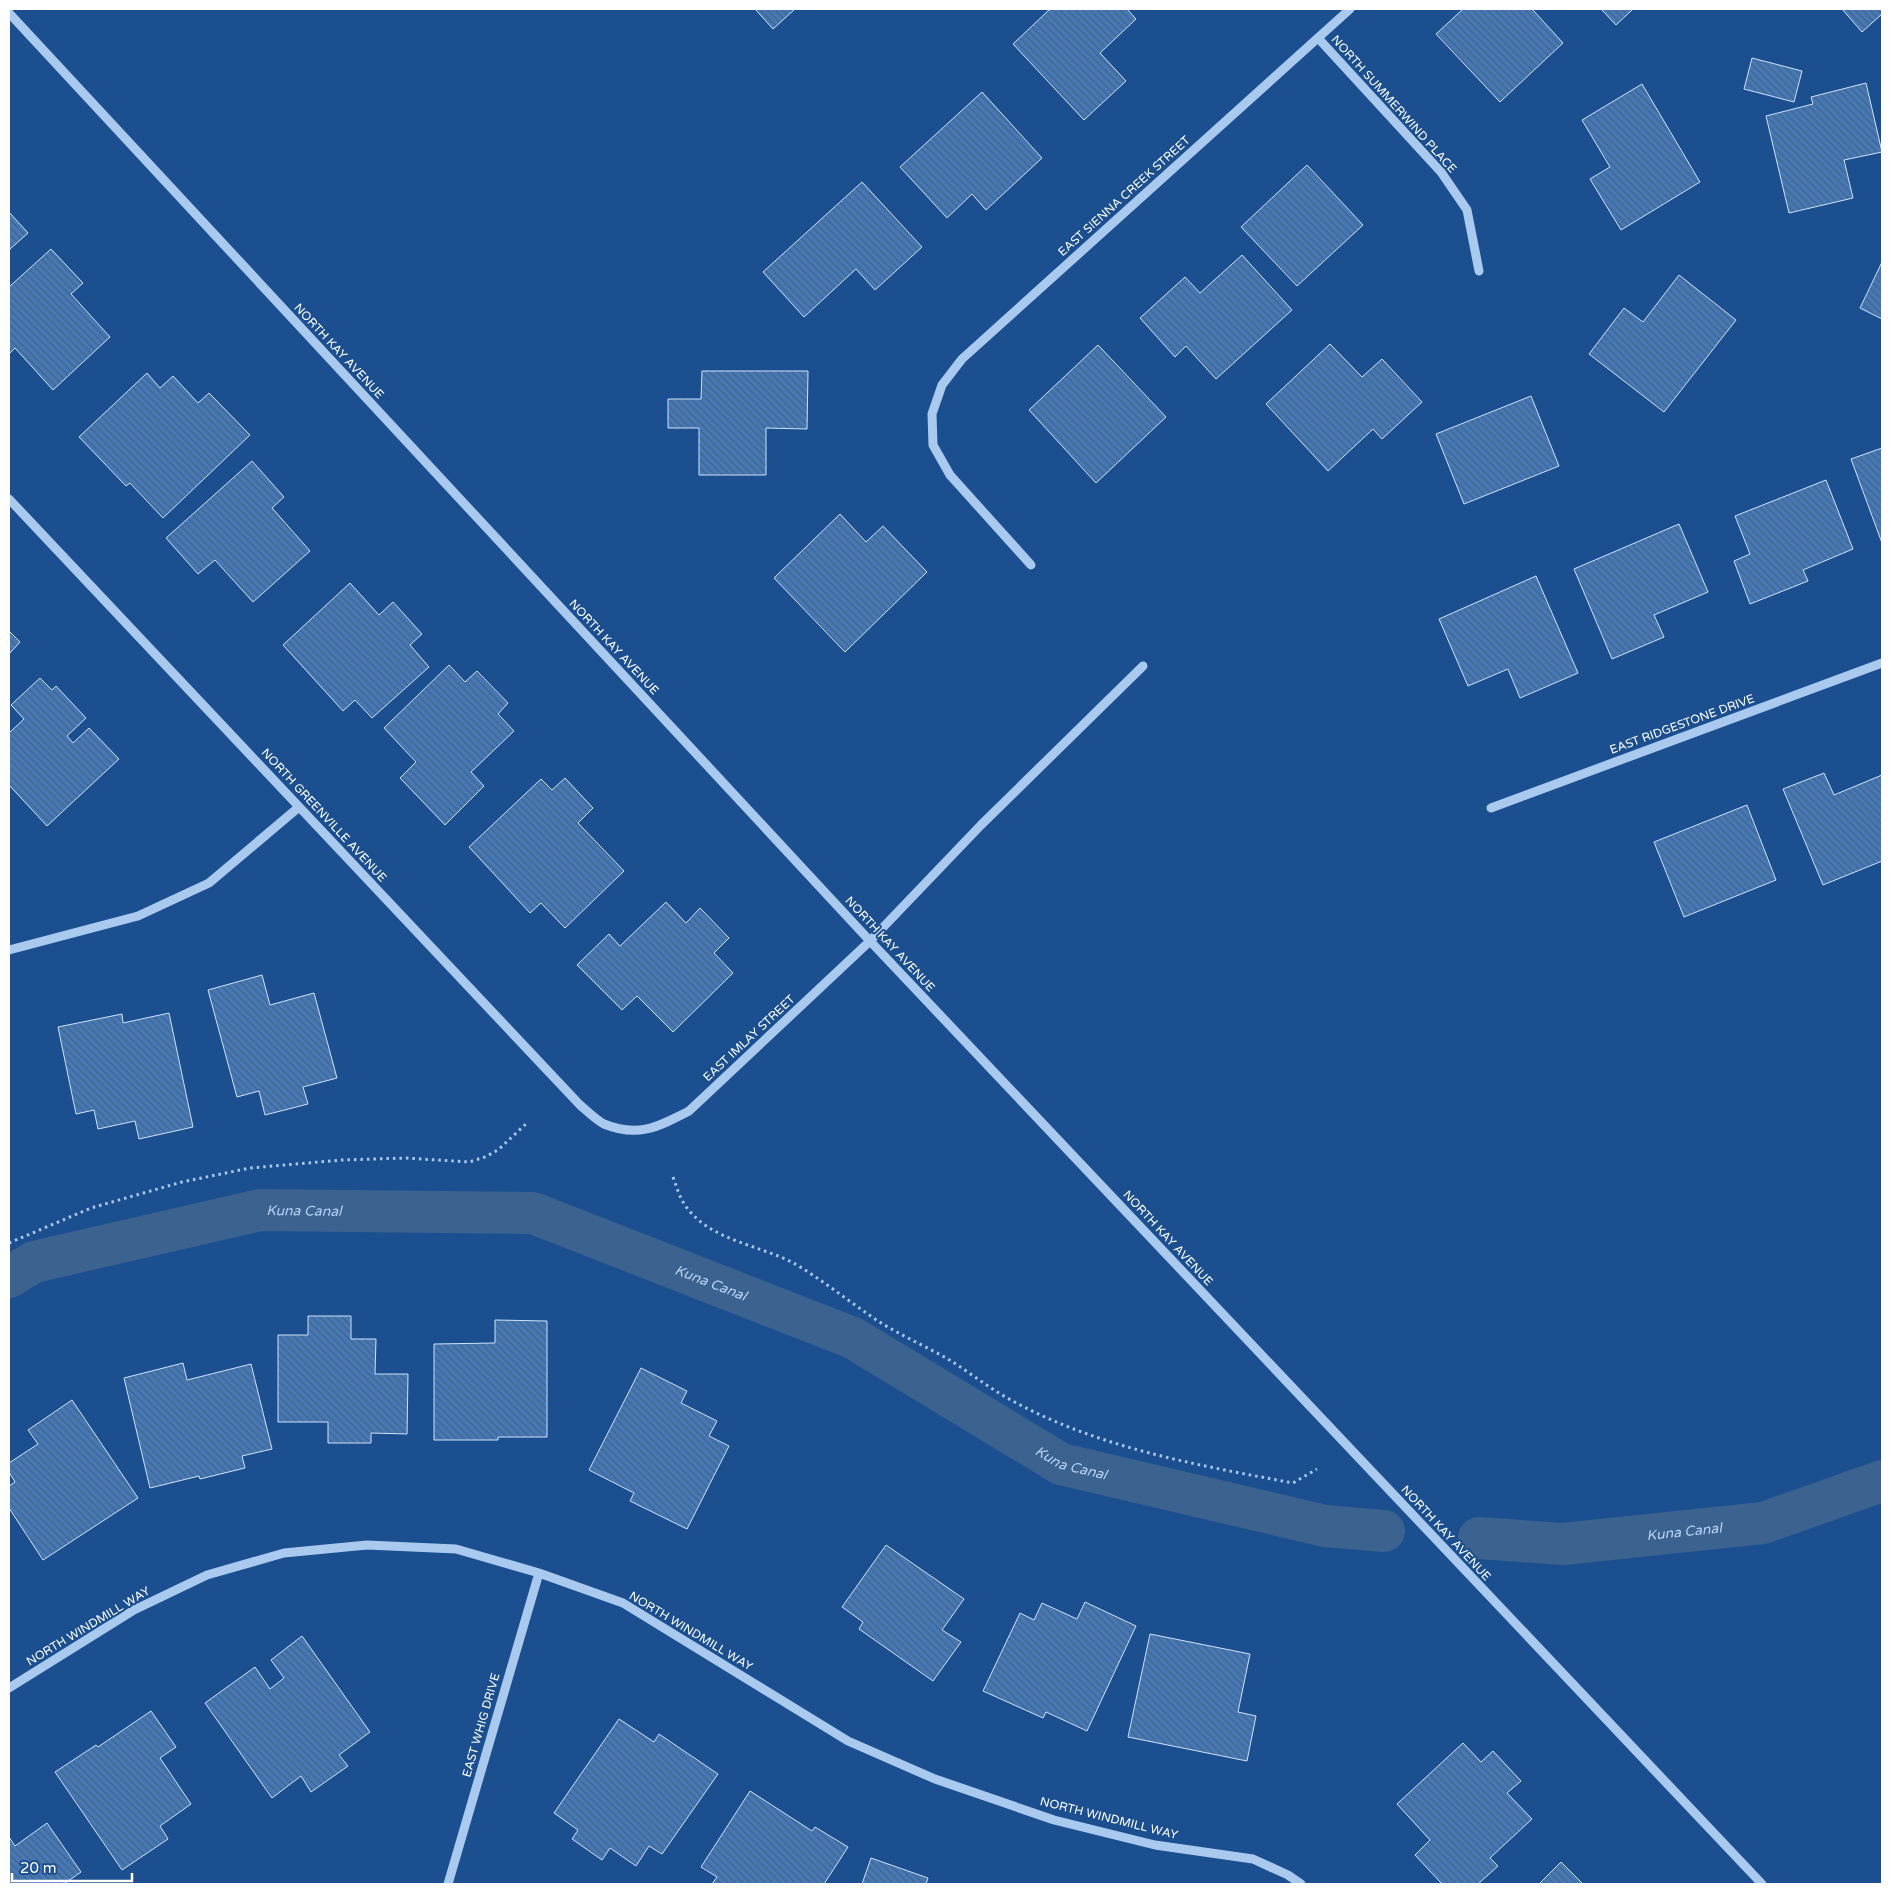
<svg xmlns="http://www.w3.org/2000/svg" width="1891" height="1893" font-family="'Varela Round',sans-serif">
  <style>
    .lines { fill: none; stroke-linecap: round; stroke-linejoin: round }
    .canal { stroke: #3c6290; stroke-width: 42 }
    .building { fill: url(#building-back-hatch); stroke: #cfe3fa }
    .path { stroke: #a9c9ee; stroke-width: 3; stroke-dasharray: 2.5 4; stroke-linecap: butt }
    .minor { stroke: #a9c9ee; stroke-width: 9 }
    .labels { text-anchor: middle; stroke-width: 4; stroke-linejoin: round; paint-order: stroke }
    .street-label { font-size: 12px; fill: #fff; stroke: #1b4f8f }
    .water-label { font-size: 14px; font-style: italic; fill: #b5d3f5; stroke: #1b4f8f }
  </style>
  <defs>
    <pattern id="building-back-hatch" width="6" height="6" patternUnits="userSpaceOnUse" patternTransform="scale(1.25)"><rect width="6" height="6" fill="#4478b7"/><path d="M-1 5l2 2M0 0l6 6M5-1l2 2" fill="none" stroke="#486282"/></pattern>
  </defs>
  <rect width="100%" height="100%" fill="#1b4f8f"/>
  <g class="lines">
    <g class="canal">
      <path id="s1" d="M9,1277L34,1262L260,1210L533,1213L853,1338L1061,1464L1325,1526L1384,1531"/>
      <path id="s2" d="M1479,1538L1563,1544L1763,1523L1882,1481"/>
    </g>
  </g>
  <path class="building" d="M755,9H795L773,29Z
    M1050,9H1127L1136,19L1100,53L1126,81L1084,120L1013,44Z
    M1463,9H1532L1563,43L1500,102L1436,34Z
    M1601,9H1633L1616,25Z
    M1842,9H1882V14L1862,32Z
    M1752,58L1802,71L1794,102L1744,89Z
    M1866,83L1882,152L1844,160L1853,198L1789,213L1766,116L1813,104L1811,97Z
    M1642,84L1700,182L1621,230L1590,179L1610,167L1582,120Z
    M982,92L1042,158L986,210L972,194L947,218L900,167Z
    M1307,165L1363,225L1297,286L1241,227Z
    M862,182L922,247L875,290L856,269L804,317L763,272Z
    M9,212L28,233L9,250Z
    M51,249L83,283L71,294L110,337L53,390L15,348L9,354V287Z
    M1242,255L1292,310L1216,379L1186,346L1175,357L1140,318L1185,277L1200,293Z
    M1882,262V319L1860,308Z
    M1679,275L1736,320L1664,412L1589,354L1624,308L1643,322Z
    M1330,344L1362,377L1382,359L1422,402L1382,439L1373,429L1328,471L1266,404Z
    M1098,345L1166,417L1096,483L1029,410Z
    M702,371H808L807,429L766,428V475H699V428H668V399H701Z
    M147,373L160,388L173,376L198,403L209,393L250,435L163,518L130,483L126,486L79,437Z
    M1531,396L1559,466L1464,504L1436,434Z
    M1882,448V543L1851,459Z
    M252,461L284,497L272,508L310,551L253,602L215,560L198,574L166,538Z
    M1826,480L1853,549L1803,570L1808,581L1750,604L1734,561L1750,554L1735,516Z
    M840,514L866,542L883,526L927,572L845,652L774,578Z
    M1679,524L1708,592L1654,615L1664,637L1612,659L1574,569Z
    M1536,576L1578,673L1520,698L1508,669L1468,686L1439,619Z
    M350,583L379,615L393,602L422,634L410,645L429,667L372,718L355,700L343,711L283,645Z
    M9,631L20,642L9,654Z
    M449,665L465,682L477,671L508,703L498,714L514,731L471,772L484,786L445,825L400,778L416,762L384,728Z
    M40,678L52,690L56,686L86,718L67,736L73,743L89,728L119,759L47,826L9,785V733L24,719L11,705Z
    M1824,773L1834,795L1882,775V861L1823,885L1783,789Z
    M565,778L593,808L578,823L624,871L565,928L541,903L530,913L469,847L541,779L552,790Z
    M1747,805L1776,880L1684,917L1654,842Z
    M666,902L686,923L700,908L729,938L714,953L733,973L673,1032L637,996L622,1010L577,965L609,934L620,946Z
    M262,975L270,1005L314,993L337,1078L303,1087L308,1104L265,1115L259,1091L237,1097L208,990Z
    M169,1013L193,1127L139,1139L135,1121L98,1129L94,1110L76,1114L58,1027L122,1014L123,1023Z
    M308,1316H351V1339H376L375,1374H408L407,1434L371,1433V1443H328V1422H278V1335H308Z
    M495,1320L547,1321V1437H498V1440H434V1344L495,1343Z
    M183,1363L187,1380L251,1364L272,1449L242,1456L245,1468L200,1479L199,1476L150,1488L124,1378Z
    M641,1368L687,1391L681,1403L717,1421L709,1436L729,1446L687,1529L630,1501L634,1493L589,1470Z
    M72,1400L138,1498L43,1560L9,1508V1486L15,1482L9,1472V1463L38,1444L28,1430Z
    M886,1545L964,1599L942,1630L961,1642L933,1681L859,1629L863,1622L842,1607Z
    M1085,1602L1136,1626L1087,1731L1046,1712L1043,1718L983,1691L1020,1613L1034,1620L1042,1603L1077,1619Z
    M1150,1634L1250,1654L1238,1712L1256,1716L1247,1761L1128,1737Z
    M302,1636L370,1732L339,1755L348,1766L311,1792L301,1776L272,1798L205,1703L255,1667L270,1689L284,1678L271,1660Z
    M151,1711L176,1747L160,1758L191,1804L160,1826L168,1839L122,1870L55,1772L96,1745L98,1747Z
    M619,1719L654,1742L659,1734L718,1774L662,1854L649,1846L636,1866L610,1848L602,1860L572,1839L578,1830L554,1813Z
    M1463,1743L1481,1762L1493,1751L1521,1781L1507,1793L1532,1819L1490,1858L1498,1866L1478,1884H1442L1415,1855L1430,1840L1397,1804Z
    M750,1791L812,1831L815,1827L848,1847L824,1884H712L717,1877L701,1867Z
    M47,1823L81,1872L64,1884H9V1837L15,1846Z
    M871,1858L928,1878L926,1884H862Z
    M1561,1862L1583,1884H1539Z"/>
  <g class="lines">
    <path class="path" d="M673,1177C677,1188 680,1199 687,1208C713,1242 762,1245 797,1265C825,1282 851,1303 878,1321C900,1335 925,1346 948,1359C969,1372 989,1388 1011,1400C1098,1448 1197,1465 1293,1483L1317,1469
      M9,1243L91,1208L182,1182L250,1168L342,1160L406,1158L469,1162L485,1157L498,1150L528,1122"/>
    <path class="minor" d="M9,13L870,941L1762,1884
      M1318,38L1441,172L1467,210L1479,271
      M9,499L580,1105C587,1111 596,1120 604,1124C638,1138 658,1127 689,1111L870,941L981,825L1143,666
      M1031,565L950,475L933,445L932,414L942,385L962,359L1350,9
      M1491,808L1882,663
      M9,950L138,916L209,883L299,807
      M9,1688L134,1610L207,1575L284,1553L367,1545L456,1549L539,1573L623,1603L848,1741L935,1779L1054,1820L1155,1845L1253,1859L1288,1875L1301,1884
      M448,1884L539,1573"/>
  </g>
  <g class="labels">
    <g class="street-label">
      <text transform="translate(1394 104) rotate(48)" y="4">NORTH SUMMERWIND PLACE</text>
      <text transform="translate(1124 196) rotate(-42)" y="4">EAST SIENNA CREEK STREET</text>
      <text transform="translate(339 351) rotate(47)" y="4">NORTH KAY AVENUE</text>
      <text transform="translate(614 647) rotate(47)" y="4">NORTH KAY AVENUE</text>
      <text transform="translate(1682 724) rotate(-20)" y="4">EAST RIDGESTONE DRIVE</text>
      <text transform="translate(324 815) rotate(47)" y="4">NORTH GREENVILLE AVENUE</text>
      <text transform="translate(890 944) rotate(47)" y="4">NORTH KAY AVENUE</text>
      <text transform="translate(749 1038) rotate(-43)" y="4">EAST IMLAY STREET</text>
      <text transform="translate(1168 1238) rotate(47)" y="4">NORTH KAY AVENUE</text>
      <text transform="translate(1446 1533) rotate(47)" y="4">NORTH KAY AVENUE</text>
      <text transform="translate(88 1626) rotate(-31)" y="4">NORTH WINDMILL WAY</text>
      <text transform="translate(691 1631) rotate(31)" y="4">NORTH WINDMILL WAY</text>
      <text transform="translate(481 1725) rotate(-74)" y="4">EAST WHIG DRIVE</text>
      <text transform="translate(1109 1818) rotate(14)" y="4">NORTH WINDMILL WAY</text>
    </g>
    <g class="water-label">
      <text dy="5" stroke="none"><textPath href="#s1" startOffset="305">Kuna Canal</textPath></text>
      <text dy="5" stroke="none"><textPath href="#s1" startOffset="725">Kuna Canal</textPath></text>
      <text dy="5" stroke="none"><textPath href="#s1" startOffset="1130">Kuna Canal</textPath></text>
      <text dy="5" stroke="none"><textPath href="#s2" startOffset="206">Kuna Canal</textPath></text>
    </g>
  </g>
  <rect width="1891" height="1893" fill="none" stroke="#ffffff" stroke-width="20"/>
  <path d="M12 1873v8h120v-8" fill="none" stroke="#ffffff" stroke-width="2.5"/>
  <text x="20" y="1873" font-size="15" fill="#ffffff" stroke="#1b4f8f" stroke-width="4" paint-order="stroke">20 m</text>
</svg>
